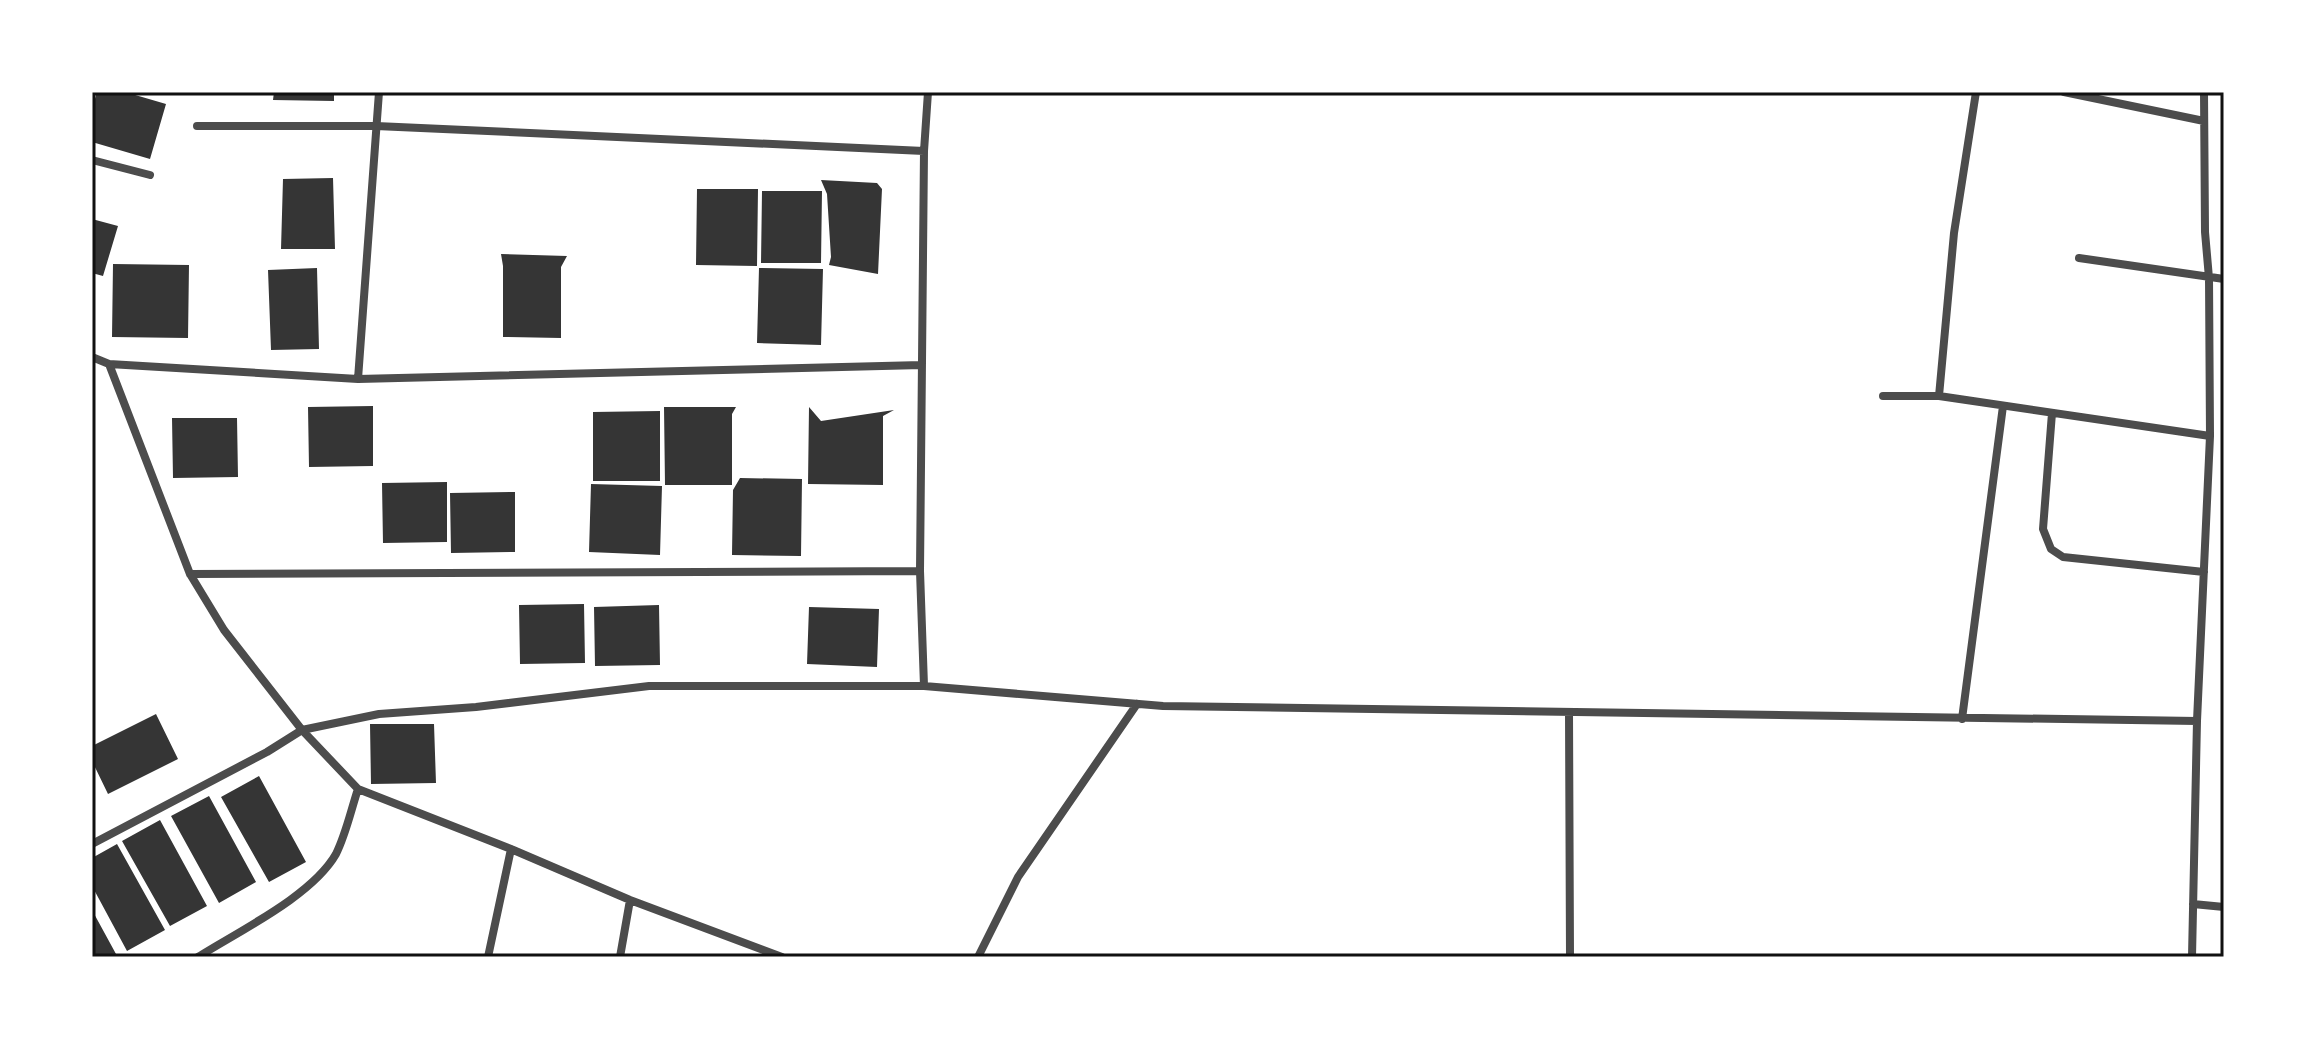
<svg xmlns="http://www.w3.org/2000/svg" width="2316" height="1049" font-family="Inter,sans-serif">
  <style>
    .building { fill: #353535 }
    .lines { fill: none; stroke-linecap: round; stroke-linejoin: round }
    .minor { stroke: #4c4c4c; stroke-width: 8 }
    .neatline { fill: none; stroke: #111; stroke-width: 3 }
  </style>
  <rect width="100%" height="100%" fill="#fff"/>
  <path class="building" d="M97,92H125L166,104L150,159L92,142V109Z
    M274,92H334V101L273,100Z
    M333,178L335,249H281L283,179Z
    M821,180L877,183L882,189L878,274L829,265L831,257L827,194Z
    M697,189H758L757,266L696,265Z
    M762,191H822L821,263H761Z
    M92,219L118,226L103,276L92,273Z
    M501,254L567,256L561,267V338L503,337V266Z
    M113,264L189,265L188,338L112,337Z
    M317,268L319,349L271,350L268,270Z
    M759,268L823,269L821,345L757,343Z
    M373,406V466L309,467L308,407Z
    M664,407H736L732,414V485H665Z
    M809,407L821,421L894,410L883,416V485L808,484Z
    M660,411V481H593V412Z
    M172,418H237L238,477L173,478Z
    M740,478L802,479L801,556L732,555L733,490Z
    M447,482V542L383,543L382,483Z
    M591,484L662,486L660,555L589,552Z
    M515,492V552L451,553L450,493Z
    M584,604L585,663L520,664L519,605Z
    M659,605L660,665L595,666L594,607Z
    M809,607L879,609L877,667L807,664Z
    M156,714L178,759L108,794L92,761V746Z
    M370,724H434L436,783L371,784Z
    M259,776L306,862L269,882L221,797Z
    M209,796L256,882L219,903L171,816Z
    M160,820L207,906L170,926L122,841Z
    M117,844L165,930L127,951L92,886V858Z
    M92,910L116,954L111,957H92Z"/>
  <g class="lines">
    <path class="minor" d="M2064,92L2204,121
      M197,126H376L924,151
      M92,160L150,175
      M2079,258L2224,279
      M92,357L109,364L190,574L224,630L302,730L358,789L511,849L630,900L782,957
      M109,364L358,379L922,365
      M358,379L379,92
      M1883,396H1939L1954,233L1976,92
      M1939,396L2210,436
      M2052,413L2043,529L2051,549L2063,557L2204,572
      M190,574L920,571
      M924,686L920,571L924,151L928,92
      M1569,712L1570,957
      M1962,719L2003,406
      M92,844L267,752L302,730L379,714L476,707L649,686H924L1163,706L2197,721
      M2193,904L2224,907
      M198,957C239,931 312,896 336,854C346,834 351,810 358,789
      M488,957L511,849
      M620,957L630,900
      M978,957L1018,877L1137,704
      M2192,957L2197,721L2210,436L2209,278L2205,232L2204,92"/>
  </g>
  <rect width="2316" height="1049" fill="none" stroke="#ffffff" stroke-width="188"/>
  <rect x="94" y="94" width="2128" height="861" class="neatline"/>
</svg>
